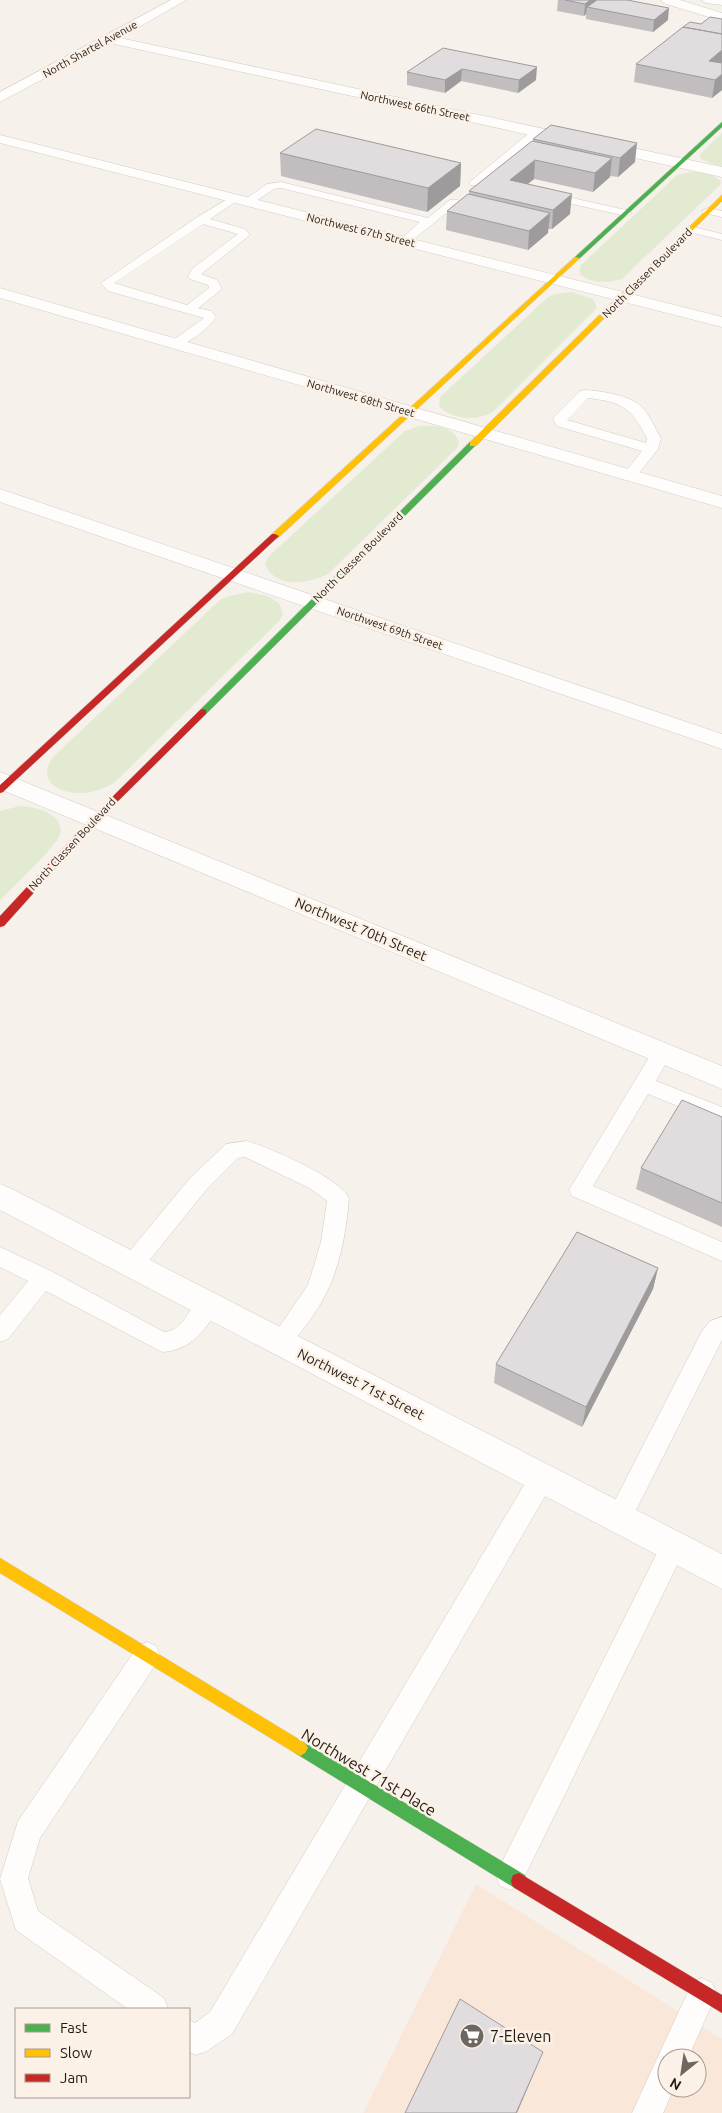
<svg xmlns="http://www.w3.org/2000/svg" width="722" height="2113" font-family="Ubuntu,sans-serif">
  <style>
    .built { fill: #f9e8d9; fill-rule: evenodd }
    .green { fill: #e2ead2 }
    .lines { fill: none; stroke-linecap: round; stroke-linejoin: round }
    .lane-casing { stroke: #d2ccc6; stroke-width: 1 }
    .street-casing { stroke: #d2ccc6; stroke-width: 1 }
    .fast-casing { stroke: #d2ccc6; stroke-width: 1 }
    .slow-casing { stroke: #d2ccc6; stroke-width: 1 }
    .jam-casing { stroke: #d2ccc6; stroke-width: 1 }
    .lane { fill: #fefdfc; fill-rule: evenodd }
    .street { fill: #fefdfc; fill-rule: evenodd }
    .fast { fill: #4caf50; fill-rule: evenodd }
    .slow { fill: #ffc107; fill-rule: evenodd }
    .jam { fill: #c62828; fill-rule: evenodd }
    .wall { fill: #c2bec0 }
    .shaded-wall { fill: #9e9b9c }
    .building { fill: #e1dddf; stroke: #9e9b9c }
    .labels { text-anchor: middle; stroke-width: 5; stroke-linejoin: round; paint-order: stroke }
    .far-street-label { font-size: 11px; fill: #231c16; stroke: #fcf1e6 }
    .street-label { font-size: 14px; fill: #231c16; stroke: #fcf1e6 }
    .near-street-label { font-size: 16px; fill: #231c16; stroke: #fcf1e6 }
    .near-poi-label { font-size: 16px; fill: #231c16; stroke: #fcf1e6; text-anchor: start }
  </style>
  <rect width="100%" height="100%" fill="#f7f1eb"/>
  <path class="built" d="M476,1884L722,2039V2113H363ZM667,2058H697V2088H667Z"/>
  <path class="green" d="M722,133V166L716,165L701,159L700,154Z
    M690,172L709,173L721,181L720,185L622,279C609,283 591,284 580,274V266L677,175Z
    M572,292L593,299L597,308L493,412C478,421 451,420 439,406L440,397L548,297L554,294Z
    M419,426C433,425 454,426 459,442L457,448L328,574C309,584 275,589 265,564L269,556L405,431Z
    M249,592L267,596L279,603L283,614L279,621L114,783C105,788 95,792 84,793C61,794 35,782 53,757L220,600L229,596Z
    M20,806C34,807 65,813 60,834C58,845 11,889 0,901V811Z"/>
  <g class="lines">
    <defs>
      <path id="lane" d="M701,0H722V5L706,3Z
        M537,129L541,130L542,132L541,134L479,185H471L469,183L471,181L533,130Z
        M281,182L428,218L450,200H458L460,202L409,243L405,244L399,241L420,222L281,188L274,189L253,203L249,204L243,201L267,184Z
        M545,192L626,210L632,213L626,216L541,197L539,195L541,193Z
        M234,195L240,198L238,200L210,219L245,229L250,235L201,274L217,280L222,289L198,308L211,311L216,317C211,327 182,349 172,347L170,344L172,341L204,318L108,291L101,283L196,218ZM203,224L238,234L192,269L188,276L190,279L208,285L209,288L187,305L114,283Z
        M708,208L722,211V217L704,213L702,211Z
        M690,226L722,234V240L686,231L684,229Z
        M585,390C602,391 629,395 642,407C650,416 655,428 661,438L658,449L635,478L630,479L623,475L642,451L557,426L553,419L555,416L580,391ZM588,398C623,402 631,408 647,438L646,443L567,420Z
        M661,1046L668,1049L671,1054L656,1081L722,1107V1124L648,1094L593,1186L722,1242V1261L572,1196L569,1190L654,1049Z
        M247,1141C270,1148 338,1177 349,1198C346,1235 339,1273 320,1305C310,1321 299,1334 288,1349L280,1352L272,1349L269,1342L308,1285L321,1242L327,1201L311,1189L245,1157L238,1158L206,1190L140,1272L132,1274L124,1272L121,1265L124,1258L190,1178L226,1144Z
        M0,1247L51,1271L164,1332C190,1331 190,1289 216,1298L219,1305C208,1329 190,1351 162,1352L46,1291L8,1339L0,1342V1315L28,1281L0,1267Z
        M722,1317V1340L628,1526L619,1530L610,1526L607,1518L610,1510L702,1331L710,1321Z
        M542,1467L551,1470L554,1478L551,1486L232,2034L207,2051L196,2055L189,2052V2020L195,2023L210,2012L533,1470Z
        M673,1535L682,1539L686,1547L520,1886L510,1890L500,1886L496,1876L500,1866L664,1539Z
        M147,1642L156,1646L160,1655L156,1664L40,1838L28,1878L38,1911L164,1998L168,2009H128L16,1930L0,1879L18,1821L138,1646Z
        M702,1978L712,1983L717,1993L688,2058H667V2088H674L663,2113H632L692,1983Z"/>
      <path id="street" d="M171,0H186L120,38L722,167V177L110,43L0,102V92Z
        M661,0H680L722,13V21L663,3Z
        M0,135L722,317V327L0,143Z
        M0,288L722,496V508L0,298Z
        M0,489L722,734V749L0,502Z
        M0,772L722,1066V1089L0,789Z
        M0,1184L10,1188L722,1554V1589L0,1210Z"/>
      <path id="fast" d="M722,122V127L579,259H575V257Z
        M470,442L477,444L206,714H200V710Z
        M300,1740L525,1875L527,1881L525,1887L519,1889L513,1887L295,1753L292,1748L295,1743Z"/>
      <path id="slow" d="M722,195V201L476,446H470V442Z
        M575,257L580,258L278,538H272V534Z
        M0,1558L305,1743L308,1748L305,1753L300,1756L295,1753L0,1573Z"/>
      <path id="jam" d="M272,534H275L279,536L3,792L0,793V785Z
        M203,709L206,710V714L99,820L4,926L0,927V916L93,816L200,710Z
        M519,1873L722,1995V2013L513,1887L511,1881L513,1875Z"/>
    </defs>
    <use href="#lane" class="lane-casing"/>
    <use href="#street" class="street-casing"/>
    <use href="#fast" class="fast-casing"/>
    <use href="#slow" class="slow-casing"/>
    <use href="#jam" class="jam-casing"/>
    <use href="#lane" class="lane"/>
    <use href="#street" class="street"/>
    <use href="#fast" class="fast"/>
    <use href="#slow" class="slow"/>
    <use href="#jam" class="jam"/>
  </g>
  <path class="wall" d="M558,0H627L668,20L653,32L586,19V14L584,16L557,11Z
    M722,19V90L712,98L634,82L636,64L701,24Z
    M443,48L536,80L518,93L461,81L445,93L407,85V72Z
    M533,139L635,162L618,177L610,176V177L593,192L534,179L527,184L570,214L552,229H548V233L528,250L446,230L447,211L469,194V191L533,141Z
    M280,153L461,163L460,186L427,212L281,176Z
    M722,1117V1227L636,1189L641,1168Z
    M658,1268L653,1289L582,1427L494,1383L496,1364Z"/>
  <path class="shaded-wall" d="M590,0H606L587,7L586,14L584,16L585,4Z
    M669,8L668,20L653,32L654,20Z
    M722,50V65L709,61Z
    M537,67L536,80L518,93L519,80Z
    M462,69L461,81L445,93V80Z
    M722,74V90L712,98L715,80Z
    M637,143L635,162L618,177L620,158Z
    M612,158L610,177L593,192L595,173Z
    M535,160L534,179L509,199L510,180Z
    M461,163L460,186L427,212L428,188Z
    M572,194L570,214L552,229L553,210Z
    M550,213L548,233L528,250L529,231Z
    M658,1268L653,1289L582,1427L586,1407Z
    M543,2052L517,2113H516Z"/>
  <path class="building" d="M565,0H590L585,4Z
    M597,0H627L669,8L654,20L587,7Z
    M710,17L722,19V34L683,27L690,22L701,24Z
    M683,27L722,34V50L709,61L722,63V74L715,80L636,64Z
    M443,48L537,67L519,80L462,69L445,80L407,72Z
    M551,125L637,143L620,158L533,139Z
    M316,129L461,163L428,188L280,153Z
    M532,141L612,158L595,173L535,160L510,180L572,194L553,210L469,191Z
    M468,194L550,213L529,231L447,211Z
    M682,1100L722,1117V1203L641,1168Z
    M577,1232L658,1268L586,1407L496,1364Z
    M460,1999L543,2052L516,2113H405Z"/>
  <defs>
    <symbol id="supermarket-disc" viewBox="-11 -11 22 22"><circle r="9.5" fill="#6d6761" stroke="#fcf1e6"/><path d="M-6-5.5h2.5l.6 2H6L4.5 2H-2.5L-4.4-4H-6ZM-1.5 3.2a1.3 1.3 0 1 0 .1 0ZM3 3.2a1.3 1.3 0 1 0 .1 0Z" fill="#fff"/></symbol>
  </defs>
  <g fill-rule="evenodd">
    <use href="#supermarket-disc" x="458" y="2022" width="28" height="28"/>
  </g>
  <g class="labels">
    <g class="far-street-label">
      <text transform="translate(90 49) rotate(-29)" y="4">North Shartel Avenue</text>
      <text transform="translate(415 106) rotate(12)" y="4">Northwest 66th Street</text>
      <text transform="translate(361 230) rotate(14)" y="4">Northwest 67th Street</text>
      <text transform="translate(647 273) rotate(-45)" y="4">North Classen Boulevard</text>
      <text transform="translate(361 398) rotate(16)" y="4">Northwest 68th Street</text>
      <text transform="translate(358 557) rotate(-45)" y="4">North Classen Boulevard</text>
      <text transform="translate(390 628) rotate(19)" y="4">Northwest 69th Street</text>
      <text transform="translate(72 844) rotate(-47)" y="4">North Classen Boulevard</text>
    </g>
    <g class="street-label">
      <text transform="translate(361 929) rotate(23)" y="5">Northwest 70th Street</text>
      <text transform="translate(361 1384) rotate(27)" y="5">Northwest 71st Street</text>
    </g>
    <g class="near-street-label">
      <text transform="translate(369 1772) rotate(31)" y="6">Northwest 71st Place</text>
    </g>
    <g class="near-poi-label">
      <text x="490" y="2042">7-Eleven</text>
    </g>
  </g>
  <rect x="15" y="2008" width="175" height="90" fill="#fcf1e6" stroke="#a59c93"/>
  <rect x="25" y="2024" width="25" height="8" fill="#4caf50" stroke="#a59c93"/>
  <text x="60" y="2033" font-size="15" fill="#231c16">Fast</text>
  <rect x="25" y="2049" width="25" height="8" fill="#ffc107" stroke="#a59c93"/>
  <text x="60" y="2058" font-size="15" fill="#231c16">Slow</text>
  <rect x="25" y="2074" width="25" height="8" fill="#c62828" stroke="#a59c93"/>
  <text x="60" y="2083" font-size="15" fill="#231c16">Jam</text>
  <g transform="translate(682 2073) rotate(210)"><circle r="24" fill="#fcf1e6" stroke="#a59c93"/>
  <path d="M0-4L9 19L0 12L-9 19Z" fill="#6d6761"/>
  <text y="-8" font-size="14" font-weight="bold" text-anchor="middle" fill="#231c16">N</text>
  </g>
</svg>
